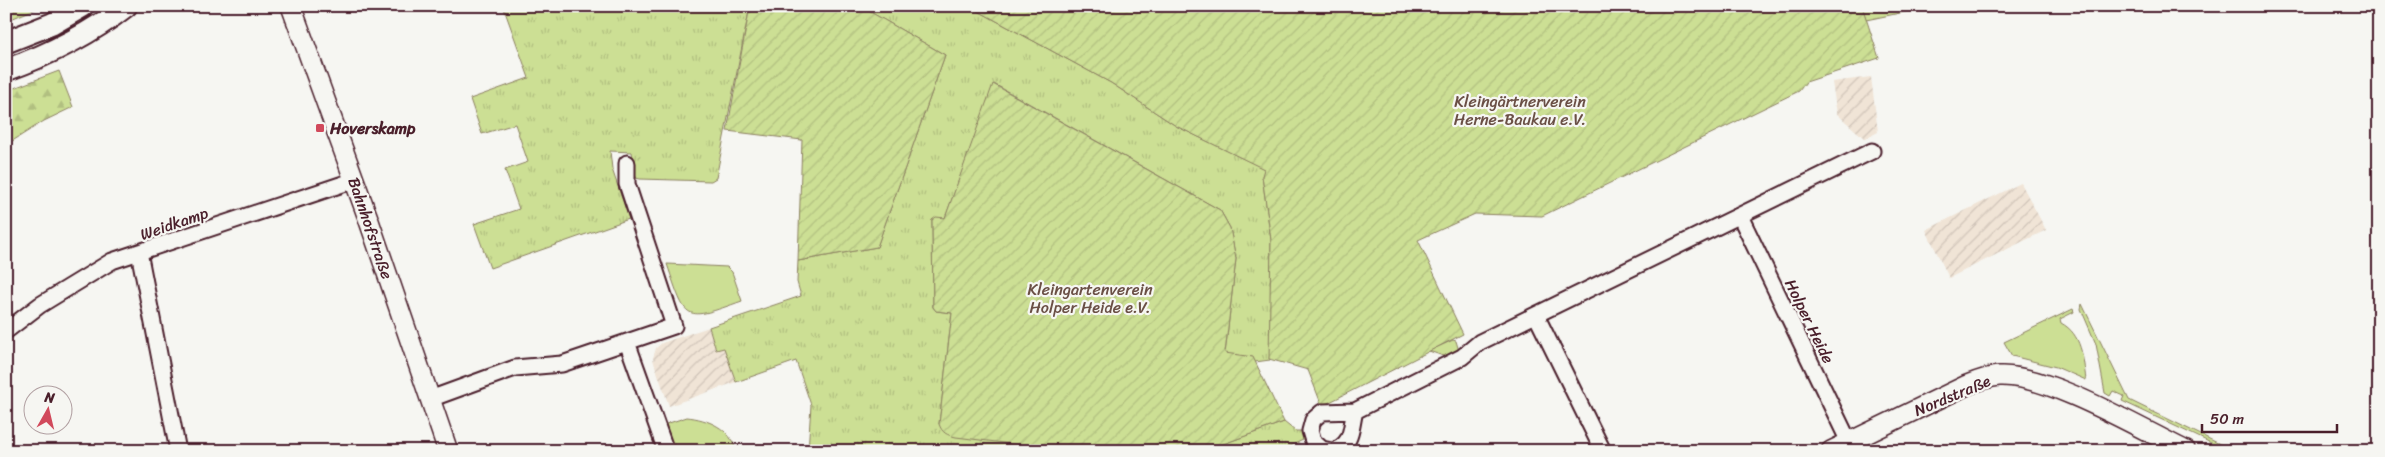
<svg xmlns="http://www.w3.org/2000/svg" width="2385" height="457" font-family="Sriracha,sans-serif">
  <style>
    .industrial { fill: url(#industrial-furrows) }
    .grass { fill: #ccdf94; stroke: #8b7f60 }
    .forest { fill: url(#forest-firs); stroke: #8b7f60 }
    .park { fill: url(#park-tufts); stroke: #8b7f60 }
    .garden { fill: url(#garden-furrows); stroke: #8b7f60 }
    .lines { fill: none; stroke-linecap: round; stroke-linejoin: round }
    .minor-casing { stroke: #4a1f2b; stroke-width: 19 }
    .tertiary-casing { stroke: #4a1f2b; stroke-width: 22 }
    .secondary-casing { stroke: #4a1f2b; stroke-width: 25 }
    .minor { stroke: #f6f6f2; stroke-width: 15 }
    .tertiary { stroke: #f6f6f2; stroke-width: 19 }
    .secondary { stroke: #f6f6f2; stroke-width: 21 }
    .poi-dot { fill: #d1495b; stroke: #f6f6f2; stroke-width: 2 }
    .labels { text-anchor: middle; stroke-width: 4.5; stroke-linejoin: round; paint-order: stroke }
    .park-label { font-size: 16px; fill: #6a4f45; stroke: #f6f6f2 }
    .poi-label { font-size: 16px; font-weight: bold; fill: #4a1f2b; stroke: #f6f6f2; text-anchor: start }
    .street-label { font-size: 16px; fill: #4a1f2b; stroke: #f6f6f2 }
  </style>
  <defs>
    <pattern id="industrial-furrows" width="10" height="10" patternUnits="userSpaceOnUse" patternTransform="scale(1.25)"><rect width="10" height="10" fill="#f0e4d6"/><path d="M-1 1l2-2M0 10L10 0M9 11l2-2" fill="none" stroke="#cfc3b8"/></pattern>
    <pattern id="forest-firs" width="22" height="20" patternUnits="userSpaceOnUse" patternTransform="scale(1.25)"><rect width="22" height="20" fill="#ccdf94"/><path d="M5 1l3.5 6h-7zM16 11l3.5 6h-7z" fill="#b1bf80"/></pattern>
    <pattern id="park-tufts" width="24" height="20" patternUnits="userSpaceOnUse" patternTransform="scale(1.25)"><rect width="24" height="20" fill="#ccdf94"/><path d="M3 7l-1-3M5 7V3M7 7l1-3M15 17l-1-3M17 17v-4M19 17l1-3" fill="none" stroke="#b1bf80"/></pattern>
    <pattern id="garden-furrows" width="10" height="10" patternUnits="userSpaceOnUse" patternTransform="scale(1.25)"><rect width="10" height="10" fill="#ccdf94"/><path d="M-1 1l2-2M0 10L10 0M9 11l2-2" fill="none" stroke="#b1bf80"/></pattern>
  </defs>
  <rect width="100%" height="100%" fill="#f6f6f2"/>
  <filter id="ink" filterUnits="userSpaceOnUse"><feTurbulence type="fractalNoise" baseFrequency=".02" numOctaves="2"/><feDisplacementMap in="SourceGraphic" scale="10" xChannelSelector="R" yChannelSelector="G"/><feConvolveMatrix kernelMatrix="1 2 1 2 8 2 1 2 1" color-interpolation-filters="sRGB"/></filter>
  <g filter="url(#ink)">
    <path class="industrial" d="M1871,77L1878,132L1865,139L1837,114L1832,82Z
      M2021,183L2046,230L1949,278L1926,230Z
      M709,327L716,350L724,348L736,382L669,406L654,363L653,358L656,348L662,343Z"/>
    <path class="grass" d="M1862,6H1934L1866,20Z
      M667,264L727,267L732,272L742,301C683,322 687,322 667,264Z
      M2082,304L2129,400L2234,451H2228L2122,401L2124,396L2113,391L2110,396L2105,393L2096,344L2081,309Z
      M2073,309L2074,312L2060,319L2061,323C2082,334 2083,358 2086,380L2056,367L2012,356L2004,342Z
      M1453,340L1456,341L1459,351L1446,357L1429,351Z
      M687,417C707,419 731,428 736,451H673L663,425Z"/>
    <path class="forest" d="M6,6H40V7L6,21Z
      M59,71L73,107L44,121L6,145V91Z"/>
    <path class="park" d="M503,6H750L716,178L711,181L640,179L636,178L632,152L610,151L612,169L629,219L490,268L474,224L519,209L505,170L528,162L515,124L482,134L470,99L529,78Z
      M860,6H969L1111,83L1176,126L1265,169L1262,176L1271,240L1270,360L1255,362L1252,357L1225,354L1236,259L1230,228L1220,210L994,84L945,218L932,220L933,307L936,311L952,313L939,424L1068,451H808L811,405L796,361L736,382L724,348L716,350L709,327L801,296L797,282L798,261L877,247L945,55Z
      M1284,422L1295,431H1304L1305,439L1280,451H1258L1256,447L1248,451H1204Z"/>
    <path class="garden" d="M750,6H860L945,55L877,247L798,261L802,140L727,131Z
      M969,6H1862L1879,58L1806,82L1799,91L1542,216L1475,214L1418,240L1463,334L1322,406L1308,370L1269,359L1271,240L1262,176L1264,169L1176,126L1111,83Z
      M993,84L1220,210L1230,228L1236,259L1225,353L1253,357L1284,422L1204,451H1068L956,437C947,435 942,433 939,424L952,313L936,311L933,307L932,220L936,217L945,218Z"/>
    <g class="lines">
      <defs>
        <path id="minor" d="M1740,216L1849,442
          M139,252L178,451
          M1536,315L1603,451
          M6,331L40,305L112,261L355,180
          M627,342L666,451
          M430,399L515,368L562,364L674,326L627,184V163
          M1332,451L1322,449L1313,441L1310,431L1313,420L1322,412L1355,411L1462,357L1480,342L1872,151
          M1334,451C1354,442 1350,429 1355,411"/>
        <path id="tertiary" d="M291,6L368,218L448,451
          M1831,451L1967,385C1977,381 1988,377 1999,376C2046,373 2141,429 2186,451"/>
        <path id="secondary" d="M6,42L52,24L83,6
          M6,70C51,54 89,35 126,6"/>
      </defs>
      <use href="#minor" class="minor-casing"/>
      <use href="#tertiary" class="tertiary-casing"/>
      <use href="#secondary" class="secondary-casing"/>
      <use href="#minor" class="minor"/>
      <use href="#tertiary" class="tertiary"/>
      <use href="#secondary" class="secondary"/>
    </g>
  </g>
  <rect class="poi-dot" x="315" y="123" width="10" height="10" rx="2.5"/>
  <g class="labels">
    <g class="park-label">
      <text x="1520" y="107">Kleingärtnerverein<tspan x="1520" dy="18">Herne-Baukau e.V.</tspan></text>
      <text x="1090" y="295">Kleingartenverein<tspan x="1090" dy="18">Holper Heide e.V.</tspan></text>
    </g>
    <g class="poi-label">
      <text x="330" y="134">Hoverskamp</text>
    </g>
    <g class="street-label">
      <text transform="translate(174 223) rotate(-19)" y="6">Weidkamp</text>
      <text transform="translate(371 228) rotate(71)" y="6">Bahnhofstraße</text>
      <text transform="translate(1810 321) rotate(64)" y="6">Holper Heide</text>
      <text transform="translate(1952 395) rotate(-23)" y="6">Nordstraße</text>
    </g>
  </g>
  <rect width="2385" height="457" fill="none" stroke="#f6f6f2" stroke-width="25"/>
  <rect x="12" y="12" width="2360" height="432" fill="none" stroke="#4a1f2b" stroke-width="2" filter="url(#ink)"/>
  <g transform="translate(48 410) rotate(8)"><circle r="24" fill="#f6f6f2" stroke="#b1a0a2"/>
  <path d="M0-4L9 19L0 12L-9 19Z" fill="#d1495b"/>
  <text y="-8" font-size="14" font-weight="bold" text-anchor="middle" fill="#4a1f2b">N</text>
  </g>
  <path d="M2202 424v8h135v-8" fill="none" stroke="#4a1f2b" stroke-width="2.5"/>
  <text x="2210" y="424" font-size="15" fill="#4a1f2b" stroke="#f6f6f2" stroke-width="4" paint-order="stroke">50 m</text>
</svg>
